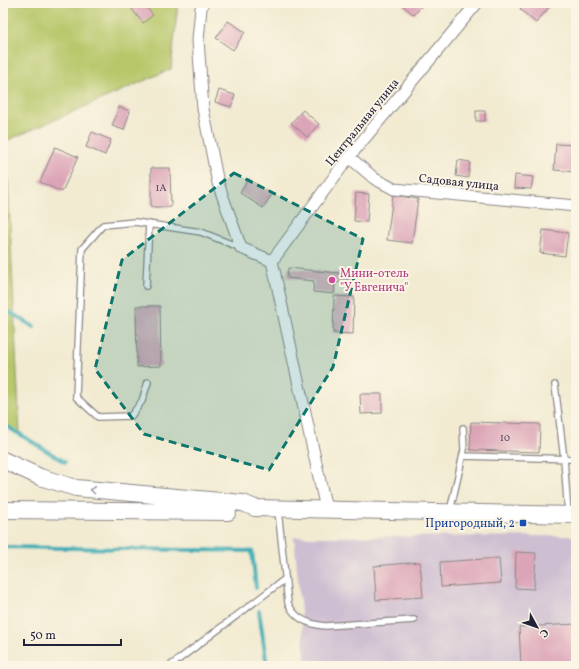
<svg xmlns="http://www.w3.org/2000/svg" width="579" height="669" font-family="Vollkorn,serif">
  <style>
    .industrial { fill: #cebed1 }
    .green { fill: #b8c76a; stroke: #6d7452 }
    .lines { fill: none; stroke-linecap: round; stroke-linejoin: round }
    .stream { stroke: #3cadb6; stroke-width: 4 }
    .building { fill: #dca4b7 }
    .lane-casing { stroke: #8a8686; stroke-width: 8 }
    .street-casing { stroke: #8a8686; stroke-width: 13 }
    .secondary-casing { stroke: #8a8686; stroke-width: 18 }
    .lane { stroke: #fff; stroke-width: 5.5 }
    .street { stroke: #fff; stroke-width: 11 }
    .secondary { stroke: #fff; stroke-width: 16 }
    .oneway { stroke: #9c9ca7 }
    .marked { fill: #0f766e; fill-opacity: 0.2; stroke: #0f766e; stroke-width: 3; stroke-dasharray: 8 5; stroke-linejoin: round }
    .hotel-dot { fill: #d1479c; stroke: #fcf5e5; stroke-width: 1.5 }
    .transit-dot { fill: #1a4fb4; stroke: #fcf5e5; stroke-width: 1.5 }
    .labels { text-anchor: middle; stroke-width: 4; stroke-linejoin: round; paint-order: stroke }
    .number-label { font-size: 10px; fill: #50425a }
    .street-label { font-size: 12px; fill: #22223b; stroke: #fcf5e5 }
    .hotel-label { font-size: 12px; fill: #b23c85; stroke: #fcf5e5; text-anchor: start }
    .transit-label { font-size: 12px; fill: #164399; stroke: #fcf5e5; text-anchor: end }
  </style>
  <rect width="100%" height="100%" fill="#fcf5e5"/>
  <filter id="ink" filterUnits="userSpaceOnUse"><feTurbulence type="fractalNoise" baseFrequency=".025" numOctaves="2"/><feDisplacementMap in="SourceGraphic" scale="8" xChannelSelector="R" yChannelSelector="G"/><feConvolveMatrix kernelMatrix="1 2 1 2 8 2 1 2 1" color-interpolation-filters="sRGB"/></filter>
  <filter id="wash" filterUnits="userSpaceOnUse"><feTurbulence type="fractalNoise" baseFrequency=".012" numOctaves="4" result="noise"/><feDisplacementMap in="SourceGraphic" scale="16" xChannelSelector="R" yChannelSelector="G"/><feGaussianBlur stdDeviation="0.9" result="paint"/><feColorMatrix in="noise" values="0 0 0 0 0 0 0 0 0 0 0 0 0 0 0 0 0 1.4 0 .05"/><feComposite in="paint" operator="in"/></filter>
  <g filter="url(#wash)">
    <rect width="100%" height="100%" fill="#f2ebd2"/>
    <path class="industrial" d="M576,536V666H306L294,537Z"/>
    <path class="green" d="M3,3H178L171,69L6,141L20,435L3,424Z"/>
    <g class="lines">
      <path class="stream" d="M3,308L34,327
        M3,424L65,462
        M3,547L252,551L256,588
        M259,611L266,659L269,666"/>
    </g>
    <g id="blocks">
      <path class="building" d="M127,3H143L153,15L143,23Z
        M400,3H424L414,15Z
        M525,3H544L549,7L536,23L520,9Z
        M228,21L245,32L233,50L216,38Z
        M219,90L235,95L231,107L215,102Z
        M119,107L130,111L124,130L112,126Z
        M303,110L319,124L307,137L291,123Z
        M476,111H485V121H476Z
        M92,132L111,140L105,155L86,147Z
        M556,144L576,145V172L554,170Z
        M55,147L78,157L62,192L40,182Z
        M458,160L470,162L468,178L456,176Z
        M151,168H170L171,207H151Z
        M515,175L533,177L531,189L514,188Z
        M248,179L272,194L263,208L240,193Z
        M356,193L369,194L367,222L354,221Z
        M393,195L418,199L412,243L387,240Z
        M543,230L568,233L565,256L540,253Z
        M288,268L348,274L347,284L335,282L334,294L313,292L314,281L287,278Z
        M334,296L354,297L353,334L333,333Z
        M136,306H160L161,366L137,367Z
        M360,394H382V413L361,414Z
        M471,422L540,424L539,452L470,450Z
        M516,552L536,553L534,589L515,588Z
        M499,558L501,583L441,587L440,562Z
        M420,562L423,597L376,600L374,566Z
        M576,624V666H521L519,627Z"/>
    </g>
  </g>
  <g filter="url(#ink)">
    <use href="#blocks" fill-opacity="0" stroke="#8a8686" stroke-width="1"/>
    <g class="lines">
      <defs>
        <path id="lane" d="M146,286L149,224
          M148,382L142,401L131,416L98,417L76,397L82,249L103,225L135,222L201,232L241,248
          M555,385L564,459L568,514
          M463,456L576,459
          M278,510L288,603C295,619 308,624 325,626L414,620
          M450,511L464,450L463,428
          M170,666L285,579"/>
        <path id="street" d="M203,3L201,8L198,40L203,109L218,183L241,248L272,261
          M349,157L375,179L394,189L576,206
          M272,261L349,157L477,3
          M272,261L326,509"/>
        <path id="secondary" d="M3,460L40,477L76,488L243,503L255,508L576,515
          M3,510L228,512"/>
      </defs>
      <use href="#lane" class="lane-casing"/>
      <use href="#street" class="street-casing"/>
      <use href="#secondary" class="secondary-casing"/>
      <use href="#lane" class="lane"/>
      <use href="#street" class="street"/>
      <use href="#secondary" class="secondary"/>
    </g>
    <defs><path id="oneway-chevron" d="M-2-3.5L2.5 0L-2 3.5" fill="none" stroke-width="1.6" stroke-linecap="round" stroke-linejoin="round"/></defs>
    <use class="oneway" href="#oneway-chevron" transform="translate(93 490) rotate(-173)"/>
  </g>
  <path class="marked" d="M234,173L363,239L333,367L269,470L144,434L95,369L122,260Z"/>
  <circle class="hotel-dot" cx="332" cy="280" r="4"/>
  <rect class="transit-dot" x="519" y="519" width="8" height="8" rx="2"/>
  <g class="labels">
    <g class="number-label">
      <text x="161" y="191">1А</text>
      <text x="505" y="441">10</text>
    </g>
    <g class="street-label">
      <text transform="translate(362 122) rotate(-51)" y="4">Центральная улица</text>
      <text transform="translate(459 182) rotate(6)" y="4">Садовая улица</text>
    </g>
    <g class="hotel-label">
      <text x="340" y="277">Мини-отель<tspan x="340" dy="14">"У Евгенича"</tspan></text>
    </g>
    <g class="transit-label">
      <text x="515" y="527">Пригородный, 2</text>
    </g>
  </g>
  <rect width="579" height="669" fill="none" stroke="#fcf5e5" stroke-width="16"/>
  <g transform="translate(537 627) rotate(130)" stroke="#fcf5e5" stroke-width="3" paint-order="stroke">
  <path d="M0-3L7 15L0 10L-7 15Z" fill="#22223b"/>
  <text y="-6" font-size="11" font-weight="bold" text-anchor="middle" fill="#22223b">С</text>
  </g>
  <path d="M24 639v6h97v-6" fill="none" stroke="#22223b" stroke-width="2"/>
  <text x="30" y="639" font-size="12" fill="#22223b" stroke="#fcf5e5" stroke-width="3" paint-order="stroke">50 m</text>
</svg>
